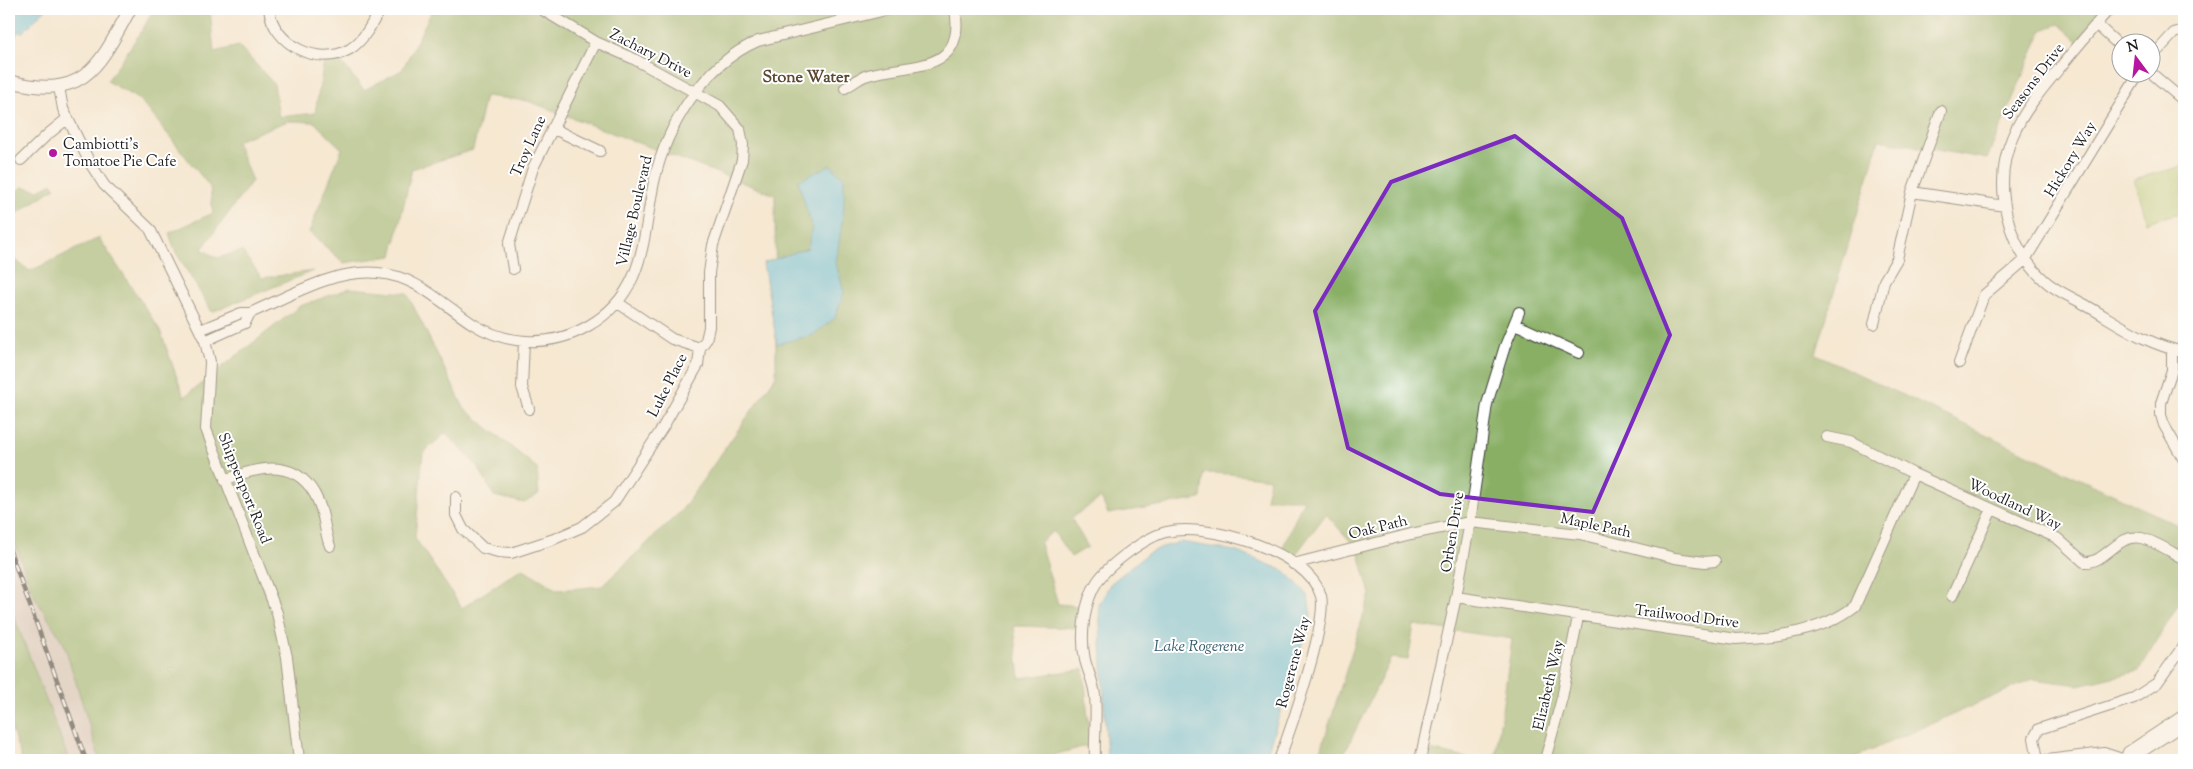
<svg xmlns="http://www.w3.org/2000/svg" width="2193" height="769" font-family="'Sorts Mill Goudy',serif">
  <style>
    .industrial { fill: #cfc0bb }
    .green { fill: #accb73; stroke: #647448 }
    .forest { fill: #89af65; stroke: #526640 }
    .water { fill: #63c1e1; stroke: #406e7e }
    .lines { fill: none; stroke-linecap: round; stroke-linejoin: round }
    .minor-casing { stroke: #3d3b37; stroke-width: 12 }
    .major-casing { stroke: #3d3b37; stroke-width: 14 }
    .minor { stroke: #fff; stroke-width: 10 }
    .major { stroke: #fff; stroke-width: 12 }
    .rail-casing { stroke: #1c1c1c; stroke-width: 4.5 }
    .rail { stroke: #fff; stroke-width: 2.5; stroke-dasharray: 8; stroke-linecap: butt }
    .marked { fill: none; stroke: #7b2cbf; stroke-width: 4; stroke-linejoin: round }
    .poi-dot { fill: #b5179e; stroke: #fff; stroke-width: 2 }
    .labels { text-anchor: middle; stroke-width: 4; stroke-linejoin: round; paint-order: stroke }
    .street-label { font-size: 15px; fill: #1c1c1c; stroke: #fff }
    .poi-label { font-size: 15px; fill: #1c1c1c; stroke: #fff; text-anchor: start }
    .neighbourhood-label { font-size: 16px; font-weight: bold; fill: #5b4830; stroke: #fff }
    .water-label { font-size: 16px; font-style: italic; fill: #385e6b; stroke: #fff }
  </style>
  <rect width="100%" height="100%" fill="#fff"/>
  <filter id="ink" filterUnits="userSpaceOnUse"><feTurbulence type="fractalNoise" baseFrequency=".02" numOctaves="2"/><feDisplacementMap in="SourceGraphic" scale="10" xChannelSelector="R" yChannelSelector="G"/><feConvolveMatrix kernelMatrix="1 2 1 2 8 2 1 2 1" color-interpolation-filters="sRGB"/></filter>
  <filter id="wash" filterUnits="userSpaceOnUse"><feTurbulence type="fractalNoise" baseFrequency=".0096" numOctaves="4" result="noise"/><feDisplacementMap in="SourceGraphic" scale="20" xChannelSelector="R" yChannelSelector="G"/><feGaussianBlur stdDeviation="1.12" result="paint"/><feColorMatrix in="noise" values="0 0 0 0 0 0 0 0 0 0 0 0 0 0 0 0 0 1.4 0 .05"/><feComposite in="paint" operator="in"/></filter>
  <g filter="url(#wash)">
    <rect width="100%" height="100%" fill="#f5e8d1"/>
    <path class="industrial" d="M9,527L33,594L64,644L100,760H69L9,603Z"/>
    <path class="green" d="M2184,166V212L2146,222L2134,179Z"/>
    <path class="forest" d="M154,9H210L214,52L239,46L274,84L279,117L315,113L324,61L339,59L364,90L402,70L433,9H2112L2081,44L2059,24L2042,30L1987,159L1879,140L1816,354L2184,528V595L2139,671L2079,685L2033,679L1849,760H1495L1512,639L1414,625L1408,660L1391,658L1341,760H1318L1370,594L1358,550L1326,514L1291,561L1280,554L1304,499H1266L1270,479L1230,474L1204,473L1201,499L1108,514L1101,498L1071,518L1088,547L1071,557L1053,531L1040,543L1058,604L1081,606V628L1014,626L1020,678L1084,669L1090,745L1036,760H100L64,644L33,594L9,527V255L30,271L99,238L160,330L184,397L300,306L350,288L407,293L464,408L537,468L539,494L524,503L494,496L478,467L446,433L423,453L415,538L462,608L522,568L558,590L602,586L681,511L776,376L775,195L528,101L485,96L473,150L412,169L392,256L344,263L309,232L342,149L314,122L288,121L236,141L252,181L202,249L217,258L242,251L262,278L313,271L212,312L175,251L169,233L213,213L210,187L141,101L107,81L141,32Z
      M52,183L55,188L12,217L9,223V195L23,187L39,190Z
      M9,603L69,760H22L9,722Z
      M1426,749L1476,760H1423Z"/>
    <path class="water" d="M9,9H46L22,33L19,31L10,43L12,46L10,49L9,48Z
      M830,165L844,178V207L836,263L844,292L835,318L813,335L777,344L763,263L808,248L812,227L798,181Z
      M1181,542L1235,551L1285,571L1308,595L1311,615L1265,760H1107L1099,605L1110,584L1147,554L1162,547Z"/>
  </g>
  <g filter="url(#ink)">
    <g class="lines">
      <defs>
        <path id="minor" d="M269,9C273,44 318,68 350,49C364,40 372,24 380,9
          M2109,9C2092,29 2075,49 2058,70C2020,115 1992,153 2007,216C2013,241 2025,263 2044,280C2057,292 2074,298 2089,307C2122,326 2146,344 2184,352
          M2096,24L2120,46
          M2150,59L2174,33L2184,30
          M2150,72L2184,101
          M59,87L63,109L90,163L104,185L150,229L205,341L210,362L206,429L277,613L287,657L299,760
          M845,88C852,84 858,79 865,76C905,62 967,77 955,9
          M552,128L600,151
          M21,160L47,135L68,118
          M1912,192L2005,206
          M513,269L509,244L533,168L596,42
          M618,303L672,339L700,348
          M1515,324L1579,353
          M1874,324L1884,281L1897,259L1912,192L1941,111
          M200,330L241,313H250C290,296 333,269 378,273C417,276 442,304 473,324C508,346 552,347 588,326C646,293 642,239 654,182C666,126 704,64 758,41L890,9
          M205,341L245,323L250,313
          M524,341L522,387L529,409
          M2172,349V370L2161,403V415L2164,425L2184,460
          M1959,363L1984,295L2025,260L2140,72
          M1827,437L1851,442L1914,474L2057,538L2084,562C2106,564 2117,533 2141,538C2155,541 2171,552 2184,559
          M225,480C260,466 299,457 318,501C325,516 324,531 330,546
          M456,497V515L463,529L483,548L498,552L511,553L554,539L582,527L614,502L663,427L698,365L700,348L706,340L709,327V273L713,245L742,160L743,145L740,129L720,106L634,59L596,42L541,9
          M1293,564L1411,534L1470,522L1580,534L1675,558L1705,562L1715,561
          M1952,596L1992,509
          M1456,597L1736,639C1777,637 1822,632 1855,606L1914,474
          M1095,760C1094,739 1097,717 1095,696C1094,683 1088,672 1085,660C1080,636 1084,602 1097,582C1108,565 1146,537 1166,532C1208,522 1308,551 1321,596C1328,622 1290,731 1279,760
          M1420,760L1456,597L1470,522L1487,404L1505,346L1519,312
          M1545,760L1562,698L1578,617
          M2038,760L2034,738L2039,729L2134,698L2157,683L2184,645
          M2047,760L2104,753L2125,760
          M2125,760L2128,752L2184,715
          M2125,760L2132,758L2184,724"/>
        <path id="major" d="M9,81C84,101 98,68 130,9"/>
      </defs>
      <use href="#minor" class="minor-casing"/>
      <use href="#major" class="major-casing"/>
      <use href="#minor" class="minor"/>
      <use href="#major" class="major"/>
      <defs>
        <path id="rail" d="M9,548L86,760"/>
      </defs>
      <use href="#rail" class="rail-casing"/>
      <use href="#rail" class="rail"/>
    </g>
  </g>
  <path d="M0 0H2193V769H0ZM1515,136L1622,218L1670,335L1593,512L1440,494L1348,448L1315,311L1391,182Z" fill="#f5e8d1" fill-opacity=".55" fill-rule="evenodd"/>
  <path class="marked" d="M1515,136L1622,218L1670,335L1593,512L1440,494L1348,448L1315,311L1391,182Z"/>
  <circle class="poi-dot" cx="53" cy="153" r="5"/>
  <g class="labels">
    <g class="street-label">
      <text transform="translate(651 53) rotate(27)" y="5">Zachary Drive</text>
      <text transform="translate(2033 81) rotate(-53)" y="5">Seasons Drive</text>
      <text transform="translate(528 146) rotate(-66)" y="5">Troy Lane</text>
      <text transform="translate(2070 159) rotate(-59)" y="5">Hickory Way</text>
      <text transform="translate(634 211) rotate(-77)" y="5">Village Boulevard</text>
      <text transform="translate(667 385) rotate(-63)" y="5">Luke Place</text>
      <text transform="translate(245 488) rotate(68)" y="5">Shippenport Road</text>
      <text transform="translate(2015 504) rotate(25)" y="5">Woodland Way</text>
      <text transform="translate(1596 525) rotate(12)" y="5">Maple Path</text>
      <text transform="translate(1378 527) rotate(-14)" y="5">Oak Path</text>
      <text transform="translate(1452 532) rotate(-81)" y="5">Orben Drive</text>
      <text transform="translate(1687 616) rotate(7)" y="5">Trailwood Drive</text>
      <text transform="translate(1293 662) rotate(-75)" y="5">Rogerene Way</text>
      <text transform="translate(1548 685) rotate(-77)" y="5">Elizabeth Way</text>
    </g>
    <g class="poi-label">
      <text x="63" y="149">Cambiotti's<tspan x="63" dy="17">Tomatoe Pie Cafe</tspan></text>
    </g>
    <g class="neighbourhood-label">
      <text x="806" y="82">Stone Water</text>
    </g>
    <g class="water-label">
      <text x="1199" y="651">Lake Rogerene</text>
    </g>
  </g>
  <rect width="2193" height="769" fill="none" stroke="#fff" stroke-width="30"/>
  <g transform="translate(2136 58) rotate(345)"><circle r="24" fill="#ffffff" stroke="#a4a4a4"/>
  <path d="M0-4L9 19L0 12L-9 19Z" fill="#b5179e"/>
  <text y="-8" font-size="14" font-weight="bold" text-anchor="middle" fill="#1c1c1c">N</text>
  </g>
</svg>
